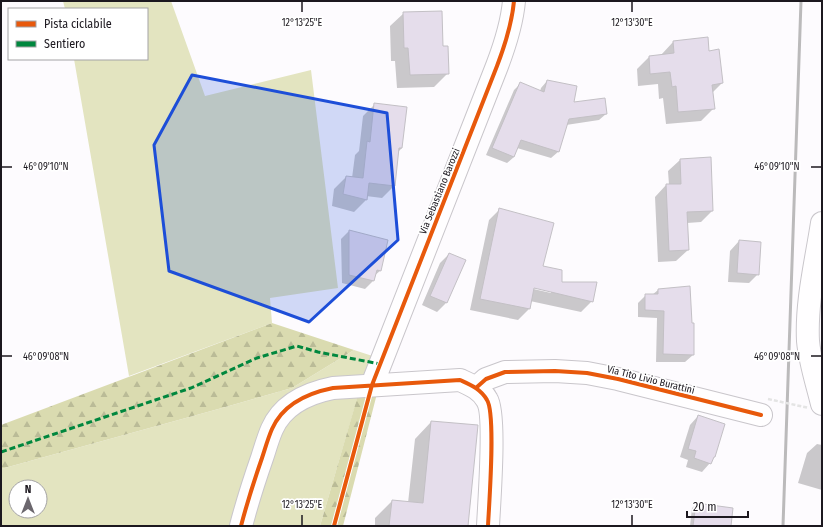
<svg xmlns="http://www.w3.org/2000/svg" width="823" height="527" font-family="'Fira Sans Condensed',sans-serif">
  <style>
    .grass { fill: #e3e4c0; fill-rule: evenodd }
    .forest { fill: url(#forest-firs) }
    .shadow { fill: #0003; fill-rule: evenodd }
    .building { fill: #e5ddeb; stroke: #c3c0c5 }
    .lines { fill: none; stroke-linecap: round; stroke-linejoin: round }
    .minor-casing { stroke: #c9c6cb; stroke-width: 24 }
    .minor { stroke: #fffeff; stroke-width: 22 }
    .rail { stroke: #bbbabb; stroke-width: 3 }
    .path-bridge { stroke: #e4e4e4; stroke-width: 2.5; stroke-dasharray: 4 2; stroke-linecap: butt }
    .quiet { stroke: #00873e; stroke-width: 3; stroke-dasharray: 6 3; stroke-linecap: butt }
    .cycleway-casing { stroke: #fff; stroke-width: 6 }
    .cycleway { stroke: #e8590c; stroke-width: 4 }
    .marked { fill: #1d4ed8; fill-opacity: 0.2; stroke: #1d4ed8; stroke-width: 3; stroke-linejoin: round }
    .ticks { fill: none; stroke: #1c181f; stroke-width: 1.5 }
    .labels { text-anchor: middle; stroke-width: 3.5; stroke-linejoin: round; paint-order: stroke }
    .street-label { font-size: 10px; fill: #1c181f; stroke: #fff }
    .ticks-label { font-size: 10px; text-anchor: middle; fill: #1c181f; stroke: #fff; stroke-width: 3.5; stroke-linejoin: round; paint-order: stroke }
  </style>
  <defs>
    <pattern id="forest-firs" width="22" height="20" patternUnits="userSpaceOnUse"><rect width="22" height="20" fill="#dadbb0"/><path d="M5 1l3.5 6h-7zM16 11l3.5 6h-7z" fill="#babb97"/></pattern>
  </defs>
  <rect width="100%" height="100%" fill="#fdfbfe"/>
  <path class="grass" d="M63,1H171L205,96L311,70L338,288L270,298L272,323L129,376L74,59H147V9H65Z
    M354,350L388,361L362,382L320,526H1V469L222,408L292,388ZM16,487H40V511H16Z"/>
  <path class="forest" d="M272,323L354,350L292,388L222,408L1,469V425Z
    M381,378L343,526H320L362,381Z"/>
  <path class="shadow" d="M404,13L442,47L448,73L434,87L397,88L395,61H391L390,26Z
    M673,42L708,52L722,83L712,93L714,108L701,121L666,124L663,98L659,99L658,84L638,86L637,69L649,57L661,55Z
    M547,81L572,103L606,114L599,120L566,125L558,152L551,158L517,148L514,157L507,163L486,155L514,90L520,84L540,91L541,88Z
    M375,104L402,148L398,152L394,186L382,198L366,196V200L354,212L332,206L334,189L346,177L352,178L355,155L359,151L363,116Z
    M710,159L712,211L701,222L687,223L688,250L676,261L658,262L655,197L666,185H669L668,171L680,160Z
    M500,209L542,266L561,283L592,301L581,312L530,301L529,309L518,320L470,310L489,220ZM529,286L551,291V293L529,288Z
    M349,231L387,241L380,271L374,276L373,281L365,289L342,283L341,239Z
    M739,241L758,274L749,283L728,282L730,251Z
    M449,254L464,261L446,303L437,312L422,305L440,263Z
    M689,287L693,355L685,362H656L657,318L638,317V303L646,295H652L658,290Z
    M698,416L710,463L702,472L686,467L688,460L680,457L690,425Z
    M431,422L467,526H375V518L392,501L408,503L415,439Z
    M817,444L822,445V490L798,483L807,453Z
    M697,504L729,526H690L692,508Z"/>
  <path class="building" d="M442,11L443,46H448L449,74L410,75L408,48H404L403,12Z
    M708,37L709,51L719,49L723,83L712,85L715,109L678,112L676,86L672,87L670,72L650,74L649,56L674,53L673,41Z
    M547,80L577,86L574,102L605,98L607,114L569,119L559,152L521,140L514,157L492,148L520,82L544,92Z
    M374,103L407,107L402,148H399L395,186L369,183L367,200L343,194L346,176L363,178L367,141L370,142Z
    M711,157L713,211L687,212L689,250L669,251L666,184H681L680,159Z
    M499,208L554,223L543,266L562,270V282H597L593,302L534,288L530,309L480,299Z
    M349,230L388,240L381,271L377,270L374,281L349,275Z
    M739,240L761,242L759,275L737,273Z
    M449,253L466,260L447,303L430,296Z
    M690,286L692,323H694V355L663,354L664,311L645,310V294H658V289Z
    M698,415L725,424L715,457H714L711,464L694,458L696,451L688,449Z
    M431,421L478,425L468,526H389L392,500L423,503Z
    M696,503L733,508L731,526H693Z"/>
  <g class="lines">
    <defs>
      <path id="minor" d="M822,223C816,262 806,302 808,341C810,363 817,383 822,404
        M372,385L497,66C505,45 512,23 514,1
        M477,387L486,379L505,372L555,371L587,373L618,379L761,415
        M241,526C247,503 254,481 262,458C265,449 268,438 272,429C283,404 308,393 333,388L460,380C471,385 481,389 487,400C496,414 489,505 488,526"/>
    </defs>
    <use href="#minor" class="minor-casing"/>
    <use href="#minor" class="minor"/>
    <path class="rail" d="M783,526L801,1"/>
    <path class="path-bridge" d="M768,399L809,408"/>
    <path class="quiet" d="M1,452L191,388L257,358L297,346L318,352L380,364"/>
    <defs>
      <path id="cycleway" d="M477,387L486,379L505,372L555,371L587,373L618,379L761,415
        M241,526C247,503 254,481 262,458C265,449 268,438 272,429C283,404 308,393 333,388L460,380C471,385 481,389 487,400C496,414 489,505 488,526
        M334,526L372,385L497,66C505,45 512,23 514,1"/>
    </defs>
    <use href="#cycleway" class="cycleway-casing"/>
    <use href="#cycleway" class="cycleway"/>
  </g>
  <path class="marked" d="M192,75L387,113L398,240L309,322L169,271L154,145Z"/>
  <path class="ticks" d="M302,2V12M632,2V12M2,167H12M811,167H821M2,356H12M811,356H821M302,515V525M632,515V525"/>
  <g class="labels">
    <g class="street-label">
      <text transform="translate(439 191) rotate(-68)" y="4">Via Sebastiano Barozzi</text>
      <text transform="translate(651 379) rotate(14)" y="4">Via Tito Livio Burattini</text>
    </g>
  </g>
  <g class="ticks-label">
    <text x="302" y="26">12°13'25"E</text>
    <text x="632" y="26">12°13'30"E</text>
    <text x="46" y="170">46°09'10"N</text>
    <text x="777" y="170">46°09'10"N</text>
    <text x="46" y="360">46°09'08"N</text>
    <text x="777" y="360">46°09'08"N</text>
    <text x="302" y="508">12°13'25"E</text>
    <text x="632" y="508">12°13'30"E</text>
  </g>
  <rect width="823" height="527" fill="none" stroke="#1c181f" stroke-width="4"/>
  <rect x="8" y="8" width="140" height="52" fill="#ffffff" stroke="#a4a3a5"/>
  <rect x="16" y="21" width="20" height="6" fill="#e8590c" stroke="#a4a3a5"/>
  <text x="44" y="28" font-size="12" fill="#1c181f">Pista ciclabile</text>
  <rect x="16" y="41" width="20" height="6" fill="#00873e" stroke="#a4a3a5"/>
  <text x="44" y="48" font-size="12" fill="#1c181f">Sentiero</text>
  <g transform="translate(28 499)"><circle r="19" fill="#ffffff" stroke="#a4a3a5"/>
  <path d="M0-3L7 15L0 10L-7 15Z" fill="#6b676d"/>
  <text y="-6" font-size="11" font-weight="bold" text-anchor="middle" fill="#1c181f">N</text>
  </g>
  <path d="M687 511v6h61v-6" fill="none" stroke="#1c181f" stroke-width="2"/>
  <text x="693" y="511" font-size="12" fill="#1c181f" stroke="#ffffff" stroke-width="3" paint-order="stroke">20 m</text>
</svg>
